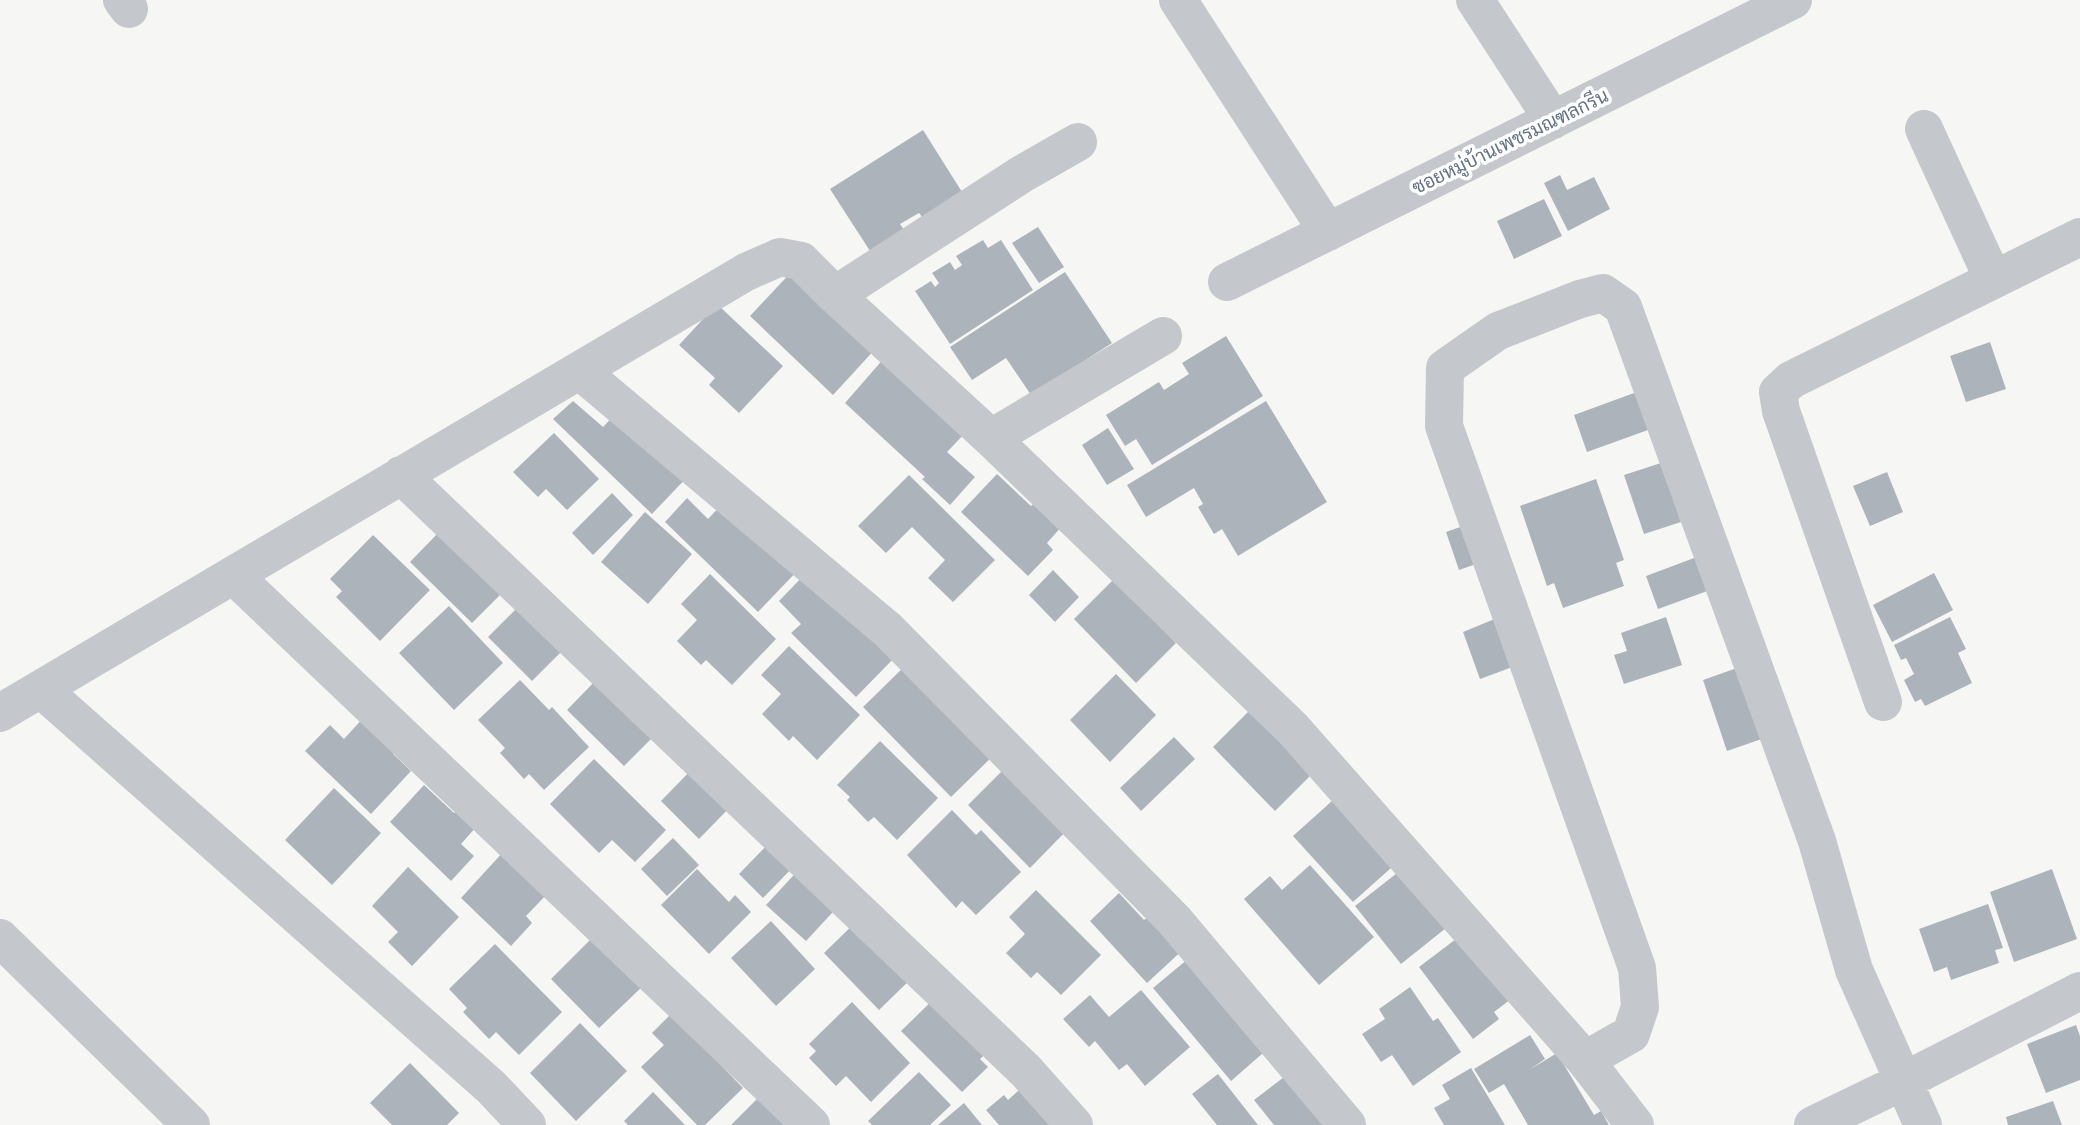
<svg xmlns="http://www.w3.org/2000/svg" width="2080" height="1125" font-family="'Noto Sans',Sarabun,sans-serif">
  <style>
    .building { fill: #acb3ba }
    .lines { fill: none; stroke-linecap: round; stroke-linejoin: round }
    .minor { stroke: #c4c7cb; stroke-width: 38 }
    .labels { text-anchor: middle; stroke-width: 7; stroke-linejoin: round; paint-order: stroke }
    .street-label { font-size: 19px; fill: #657385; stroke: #fff }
  </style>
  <rect width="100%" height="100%" fill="#f6f7f4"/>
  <path class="building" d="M923,130L962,192L923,218L919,213L900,224L904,230L870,251L830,189Z
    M1560,175L1567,190L1594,177L1610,209L1568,231L1544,183Z
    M1544,199L1562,236L1514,259L1497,221Z
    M1038,227L1064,267L1039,283L1012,243Z
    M983,240L988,248L1001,240L1033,290L950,344L915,291L931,281L935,287L939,283L932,273L950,262L955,270L962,265L956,256Z
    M795,268L878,346L833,395L750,316Z
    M1065,272L1112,343L1031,395L1006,358L972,380L950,347Z
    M717,304L783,366L739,413L709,385L715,378L679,345Z
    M1226,336L1263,396L1152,465L1136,439L1125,446L1106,415L1159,382L1164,390L1189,374L1182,363Z
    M1990,342L2006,389L1966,402L1950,356Z
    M886,356L967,431L947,452L975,477L950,505L922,479L925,477L845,403Z
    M1645,389L1659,426L1587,452L1574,415Z
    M573,401L603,427L622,407L691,473L652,514L553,419Z
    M1266,401L1327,502L1238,556L1222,529L1214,534L1198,507L1203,504L1194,488L1146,517L1127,485Z
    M1108,428L1134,469L1107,485L1082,445Z
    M554,433L599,479L567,510L546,489L538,497L513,472Z
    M1661,463L1681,522L1644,534L1624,475Z
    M1887,472L1903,512L1870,526L1853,486Z
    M997,474L1031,506L1037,500L1063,525L1047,543L1053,550L1028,576L961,512Z
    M909,475L995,560L953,602L928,578L945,560L912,527L886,553L858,526Z
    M1596,479L1624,560L1616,563L1624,586L1563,608L1554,583L1547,586L1520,506Z
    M612,493L633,515L593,555L572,533Z
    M687,498L708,519L728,498L802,566L758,612L665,522Z
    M645,512L692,554L648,604L601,562Z
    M1466,525L1479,563L1459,570L1446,532Z
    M440,531L510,585L472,623L410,562Z
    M373,535L430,590L380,641L336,597L342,591L330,579Z
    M1710,552L1721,586L1658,609L1646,576Z
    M810,569L899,653L856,697L791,633L801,624L779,601Z
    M1053,570L1079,597L1055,622L1029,595Z
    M1934,573L1953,610L1892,642L1873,605Z
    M710,574L776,639L732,685L706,660L701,665L677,641L697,620L681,604Z
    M1118,575L1140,606L1176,643L1136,683L1074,619Z
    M521,604L570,643L532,681L488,637Z
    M449,606L503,663L454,710L399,653Z
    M1666,617L1682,665L1624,684L1614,655L1627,651L1621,633Z
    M1950,617L1966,649L1958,653L1972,683L1925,706L1921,699L1915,702L1904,680L1914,674L1906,658L1901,660L1894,645Z
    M1497,618L1515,666L1480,679L1463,632Z
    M789,646L860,715L817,760L793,736L789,741L762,714L781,694L761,675Z
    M910,661L998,751L951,797L863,707Z
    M1751,663L1776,734L1727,751L1703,680Z
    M1116,674L1156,715L1110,762L1070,720Z
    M599,677L660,730L624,766L567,710Z
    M520,680L549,710L552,707L589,747L544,790L529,774L524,779L500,753L505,748L478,720Z
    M1257,703L1312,774L1275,811L1213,747Z
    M365,716L399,747L393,754L411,771L371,814L305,751L330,725L344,739Z
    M1174,737L1195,759L1141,811L1120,788Z
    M880,741L938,798L897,840L874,817L868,822L847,800L850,797L837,785Z
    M594,759L666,830L635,862L612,840L599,853L550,804Z
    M1012,761L1070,827L1030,868L968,805Z
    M697,764L735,802L699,839L661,801Z
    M424,785L454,813L459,809L477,826L461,844L474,856L451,881L390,822Z
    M334,788L381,833L332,885L285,840Z
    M1342,792L1401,859L1353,902L1293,836Z
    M952,810L976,835L981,830L1021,872L976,915L962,901L956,908L907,855Z
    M775,837L799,861L763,898L739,874Z
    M673,838L699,865L667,896L641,869Z
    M504,851L548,893L526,916L532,923L511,946L461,898Z
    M804,864L843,901L806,941L766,905Z
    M1310,865L1374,937L1319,985L1244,899L1270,876L1282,890Z
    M1406,866L1456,920L1401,964L1355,906Z
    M408,867L459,917L412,966L388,942L398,932L372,906Z
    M697,869L729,902L735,895L751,912L709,954L661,905Z
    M2052,869L2077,939L2014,962L1990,892Z
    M1036,890L1101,955L1061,995L1037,972L1031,978L1006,953L1025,934L1009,917Z
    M1119,893L1144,920L1155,911L1187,946L1147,983L1090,921Z
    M1988,904L2003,948L1995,950L1999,963L1951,980L1947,967L1934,972L1919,929Z
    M862,916L915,975L879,1010L824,953Z
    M771,921L815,969L776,1006L731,958Z
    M595,935L644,985L599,1028L551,979Z
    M1460,936L1519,993L1494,1012L1499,1019L1473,1039L1419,967Z
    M495,944L562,1012L519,1055L496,1032L489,1039L463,1012L467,1008L449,989Z
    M1194,954L1271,1046L1231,1081L1153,988Z
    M1410,987L1433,1021L1438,1018L1461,1052L1413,1086L1392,1055L1381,1062L1362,1034L1385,1019L1379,1009Z
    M1141,990L1190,1047L1145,1086L1127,1064L1119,1070L1095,1041L1089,1047L1063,1019L1090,995L1109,1017Z
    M940,993L993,1047L980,1059L988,1067L962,1092L901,1031Z
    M852,1002L910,1063L871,1102L846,1076L836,1086L809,1058L816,1051L809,1044Z
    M671,1014L743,1088L705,1125H697L641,1067L664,1045L652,1033Z
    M580,1023L627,1071L576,1121L530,1073Z
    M2076,1025L2080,1036V1080L2046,1093L2027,1044Z
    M1530,1035L1545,1059L1529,1070L1557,1053L1594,1115L1601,1111L1609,1125H1528L1504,1084L1489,1093L1474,1069Z
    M410,1063L459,1113L447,1125H392L370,1103Z
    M1296,1068L1339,1125H1274L1254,1100Z
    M1471,1068L1505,1125H1444L1434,1108L1450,1099L1442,1085Z
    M919,1072L951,1105L930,1125H872L868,1121Z
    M1218,1074L1258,1125H1217L1192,1094Z
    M1028,1082L1065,1125H999L986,1110L1004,1095L1008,1100Z
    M653,1092L685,1125H628L624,1121Z
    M763,1093L795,1125H731Z
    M2053,1101L2062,1125H2008L2006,1117Z
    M964,1103L982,1125H938Z"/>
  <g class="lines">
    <path class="minor" d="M122,0L129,9
      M1178,0L1328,232
      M1475,0L1553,120
      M1924,129L1993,279
      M1227,282L1793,0
      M835,295L1022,174L1078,142
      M580,371L888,630L1174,920L1347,1125
      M991,438L1163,336
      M401,475L1026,1071L1074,1125
      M233,575L811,1125
      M41,689L491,1087L527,1125
      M1883,702L1781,411L1778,392L1791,380L2080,237
      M0,713L746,272L780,257L801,261L835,295L991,438L1293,729L1585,1060L1635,1125
      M0,938L191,1125
      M1585,1060L1631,1034L1640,1007L1637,968L1444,426L1445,368L1498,331L1580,299L1603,293L1623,307L1817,841L1854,970L1923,1125
      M1813,1125L1904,1081L2080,991"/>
  </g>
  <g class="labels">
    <g class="street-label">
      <text transform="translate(1510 141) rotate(-26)" y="7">ซอยหมู่บ้านเพชรมณฑลกรีน</text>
    </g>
  </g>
</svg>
